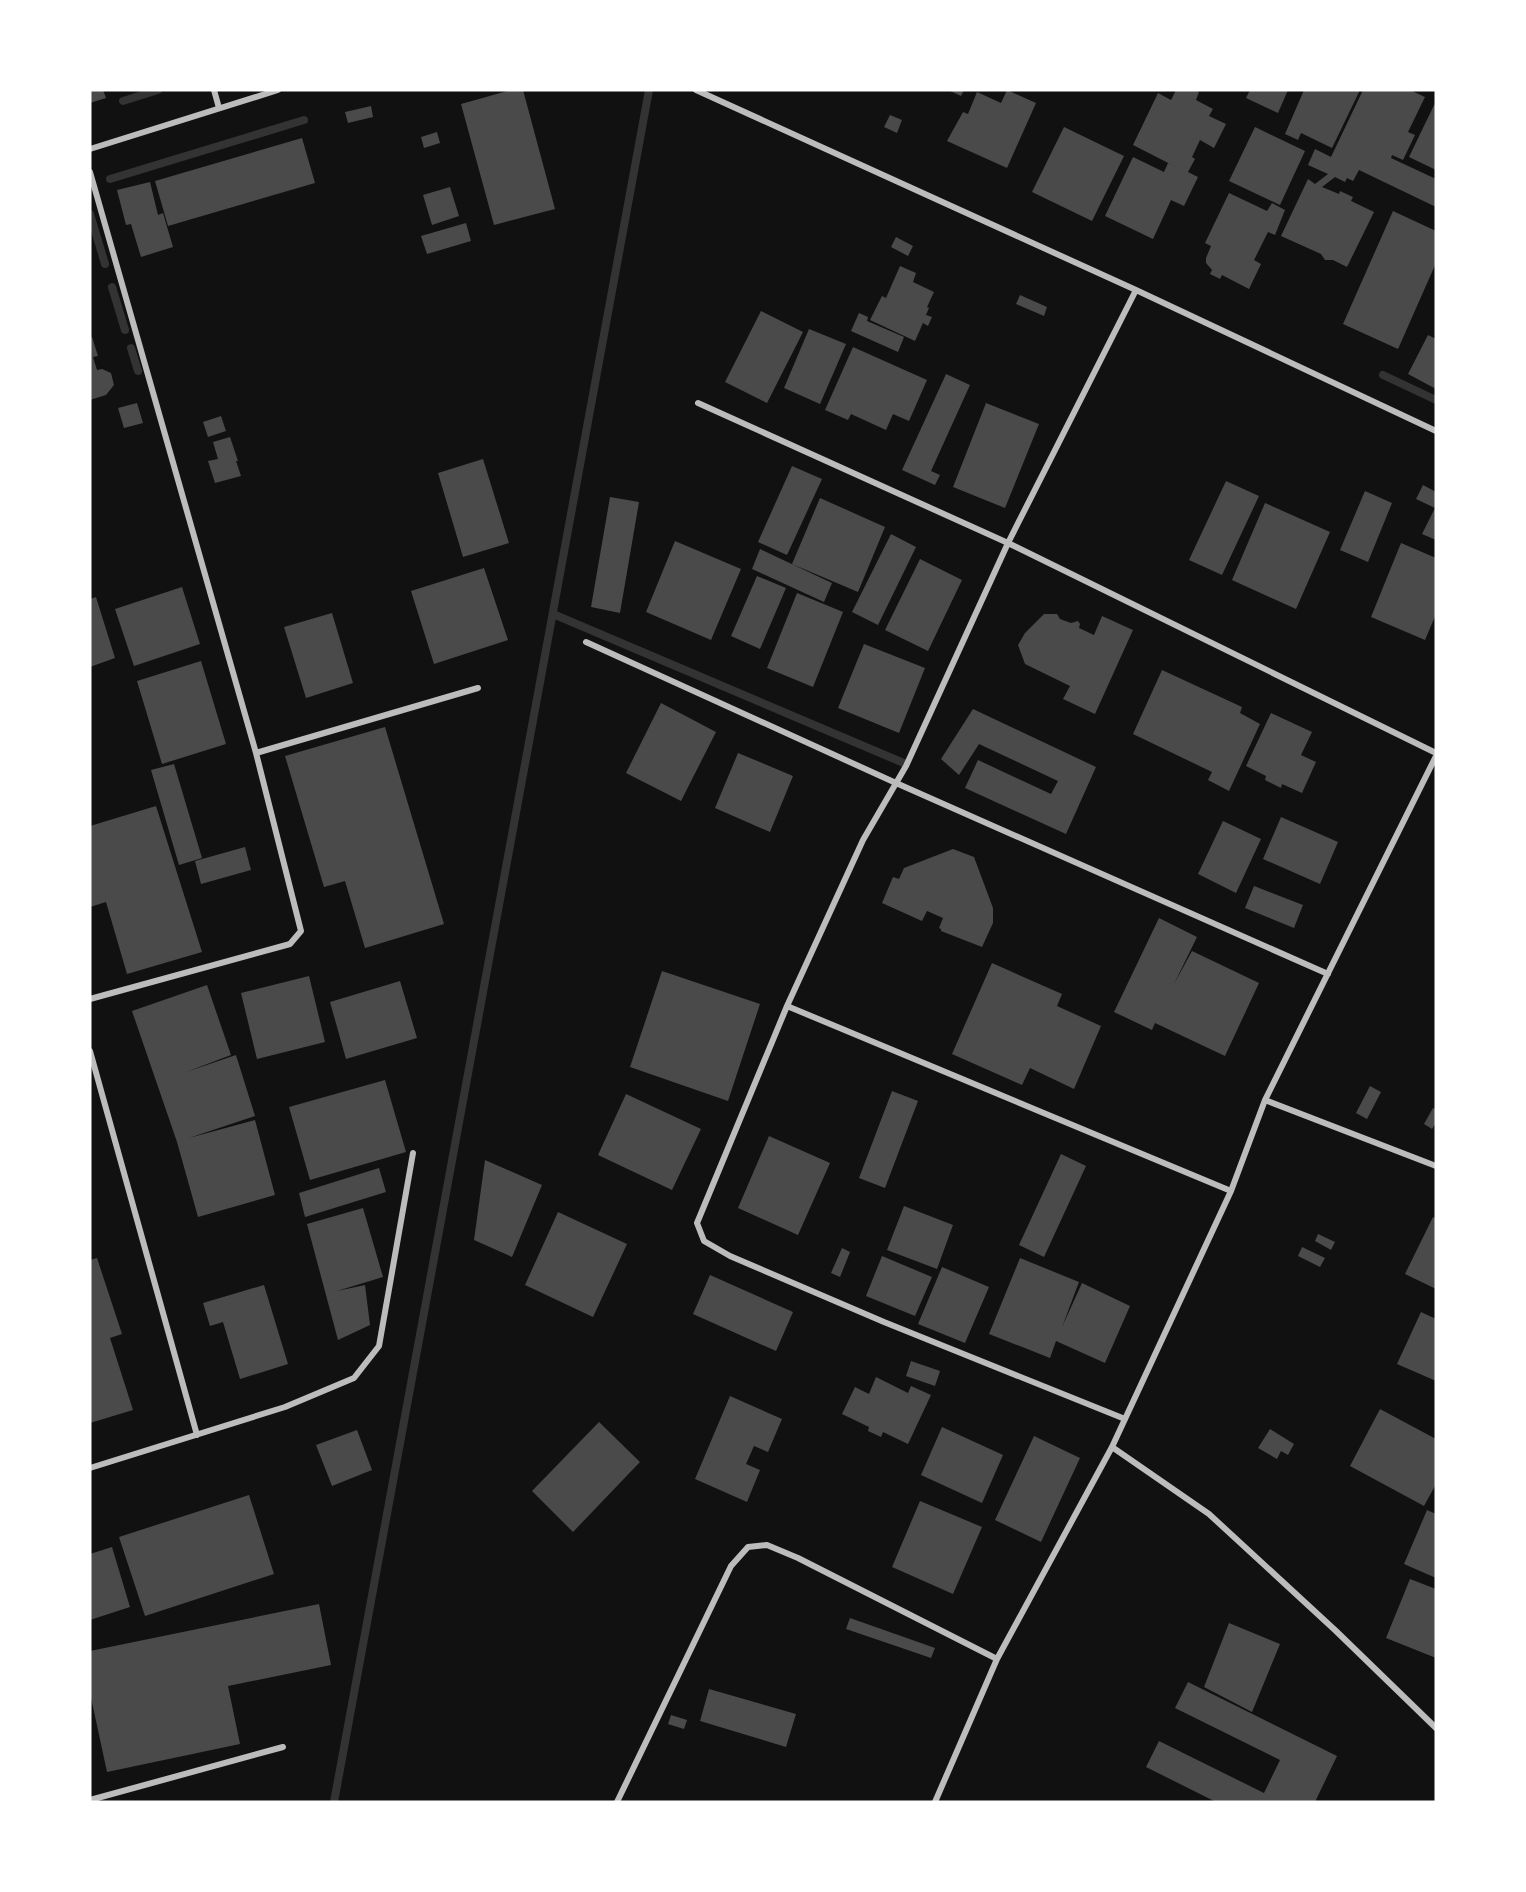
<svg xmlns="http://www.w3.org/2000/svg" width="1526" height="1892" font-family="Mulish,sans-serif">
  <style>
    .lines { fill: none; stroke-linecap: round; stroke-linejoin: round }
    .stream { stroke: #333; stroke-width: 8 }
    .building { fill: #4a4a4a }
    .minor { stroke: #bcbcbc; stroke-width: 6 }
  </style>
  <rect width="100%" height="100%" fill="#111"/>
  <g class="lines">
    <path class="stream" d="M123,101L158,90
      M110,179L304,120
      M90,214L105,264
      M112,287L125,330
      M131,348L138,371
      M1383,375L1436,400
      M553,614L906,764
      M334,1802L649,90"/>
  </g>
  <path class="building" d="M90,90H103L106,98L90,103Z
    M511,90H523L555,209L494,225L461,104Z
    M948,90H964L961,96Z
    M1007,90L1036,103L1007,168L947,141L963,112L968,114L977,92L1001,103Z
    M1176,90H1195L1199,92L1196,100L1213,109L1209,116L1226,124L1214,148L1200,140L1192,157L1195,159L1188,172L1198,177L1184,206L1171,200L1153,239L1105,216L1133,157L1164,172L1168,163L1178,168L1133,145L1158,93L1171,100Z
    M1250,90H1288L1278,113L1246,98Z
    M1304,90H1360L1332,148L1301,133L1298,140L1285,134Z
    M1363,90H1410L1425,97L1408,132L1415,135L1403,160L1392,155L1391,158L1436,179V207L1359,170L1353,181L1347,178L1345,182L1335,177L1322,187L1339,194L1340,191L1353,197L1351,201L1374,212L1347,267L1333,260H1325L1321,254L1281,236L1308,179L1315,184L1328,174L1308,165L1315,149L1331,157Z
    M1436,101V170L1409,157Z
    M371,106L373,117L348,123L345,112Z
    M890,115L902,120L897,133L884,127Z
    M1064,127L1124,156L1092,221L1032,192Z
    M1255,127L1305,151L1280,205L1229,181Z
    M437,132L440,143L424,148L421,137Z
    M302,138L315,183L168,226L155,181Z
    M150,182L158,215L163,213L173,247L141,257L131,224L126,225L117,190Z
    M450,187L459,216L432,225L423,195Z
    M1229,193L1267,211L1272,203L1285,210L1275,235L1268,232L1254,260L1261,264L1249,289L1222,275L1220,279L1210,274L1212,270L1206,263V258L1211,246L1205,243Z
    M1393,211L1436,231V263L1398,349L1343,324Z
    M466,223L471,241L427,254L421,236Z
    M896,237L913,246L908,256L891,247Z
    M900,266L916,273L913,282L934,292L927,307L929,308L926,315L932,317L928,326L923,323L915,341L870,320L882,296L886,298Z
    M1020,295L1047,307L1044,316L1016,304Z
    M761,311L803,332L767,403L725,382Z
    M859,313L868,317L867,321L904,337L898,352L851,331Z
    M809,329L846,344L820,404L784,388Z
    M1428,335L1436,339V389L1408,374Z
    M92,337L98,356L93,357L97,370L102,369L111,373L114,385L106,395L90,400V338Z
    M853,347L927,380L909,421L893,414L886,430L851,414L848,420L825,410Z
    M946,374L970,385L931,471L940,475L935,485L902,470Z
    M137,403L143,423L124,428L118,408Z
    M986,403L1039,424L1005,508L953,487Z
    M221,416L226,431L208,437L203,422Z
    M230,437L238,461H236L241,476L215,483L208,461L218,459L213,442Z
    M483,459L509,543L463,557L438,473Z
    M792,466L822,479L787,555L758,542Z
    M1226,481L1259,496L1222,575L1189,560Z
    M1423,485L1436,492V540L1422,534L1435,508L1416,499Z
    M1365,491L1392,503L1368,562L1340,550Z
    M610,497L639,502L620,613L591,607Z
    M820,498L885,527L858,592L792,564Z
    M1265,503L1330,532L1296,609L1232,580Z
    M891,534L916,547L878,625L852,612Z
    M675,541L741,569L711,640L646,612Z
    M1401,543L1436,558V614L1425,640L1371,617Z
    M760,549L832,583L824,602L752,569Z
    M920,559L962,580L928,651L885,630Z
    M484,568L508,640L434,664L411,591Z
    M757,576L786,588L760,649L731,636Z
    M182,587L200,644L134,666L115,609Z
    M797,593L843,612L813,687L767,668Z
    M96,597L115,658L90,667V599Z
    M332,613L353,683L306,698L284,627Z
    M1044,614H1057L1060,619L1071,623L1078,621L1080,624L1079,628L1094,635L1102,616L1133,630L1095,714L1063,699L1070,686L1025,664L1018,645L1025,633Z
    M864,644L925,668L899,733L838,708Z
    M201,661L226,744L162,764L137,681Z
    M1162,670L1242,707L1240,713L1260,724L1229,791L1208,780L1212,772L1133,734Z
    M661,703L716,732L681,801L626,773Z
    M973,709L1096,767L1066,834L965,788L978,760L1051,794L1058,781L979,744L959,775L941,759Z
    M1271,713L1312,732L1301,755L1316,762L1302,793L1282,784L1281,788L1265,780L1266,776L1246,766Z
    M385,727L444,924L365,948L345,881L324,887L285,756Z
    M738,753L793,776L770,832L715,808Z
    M174,764L202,858L179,865L151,770Z
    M156,806L202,952L127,974L106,902L90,907V826Z
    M1281,817L1338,842L1320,884L1263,859Z
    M1223,821L1261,839L1236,893L1198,874Z
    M245,847L251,870L201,884L195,861Z
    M953,849L974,857L993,908V923L982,947L941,931V929L939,928L943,918L927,911L922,921L882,903L893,877L899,879L904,868Z
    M1254,886L1303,905L1294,928L1245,908Z
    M1159,918L1197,937L1174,984L1192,951L1259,983L1225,1056L1155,1023L1152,1030L1114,1012Z
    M992,963L1062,994L1057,1006L1101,1026L1074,1089L1030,1068L1022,1085L952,1054Z
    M662,971L760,1004L728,1101L630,1067Z
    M309,976L325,1042L257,1059L241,993Z
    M400,981L417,1038L346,1059L330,1002Z
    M207,985L231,1055L186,1072L236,1055L255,1116L189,1138L255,1120L275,1195L198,1217L177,1142L132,1011Z
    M385,1080L406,1152L310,1180L289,1107Z
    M1370,1086L1381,1092L1367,1119L1356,1113Z
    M892,1091L918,1101L885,1188L859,1178Z
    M626,1094L701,1129L672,1190L598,1155Z
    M1433,1108L1436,1109V1123L1432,1129L1424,1124Z
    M769,1136L830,1163L798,1235L738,1208Z
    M1061,1154L1086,1166L1044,1257L1019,1245Z
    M485,1160L542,1185L512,1257L474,1240Z
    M379,1168L386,1192L305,1217L299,1193Z
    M904,1206L953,1225L937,1269L887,1250Z
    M363,1208L383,1277L337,1291L365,1285L370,1325L338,1340L307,1224Z
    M558,1212L627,1244L593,1317L525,1285Z
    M1433,1217L1436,1219V1289L1405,1274Z
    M1318,1234L1335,1242L1331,1250L1315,1241Z
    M1302,1247L1325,1258L1320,1267L1298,1256Z
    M842,1248L850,1252L840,1277L831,1273Z
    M882,1256L932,1277L915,1316L866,1296Z
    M97,1258L122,1334L110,1338L133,1410L90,1423V1260Z
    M1020,1258L1079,1282L1062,1327L1082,1283L1130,1306L1105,1363L1056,1341L1050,1358L989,1334Z
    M942,1267L989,1287L965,1343L918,1324Z
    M710,1275L793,1312L776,1351L693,1314Z
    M264,1285L288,1364L240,1379L223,1322L210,1326L203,1303Z
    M1421,1312L1436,1319V1381L1397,1364Z
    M911,1361L940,1371L935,1386L906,1376Z
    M876,1377L908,1393L911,1386L931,1395L908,1444L883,1432L881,1437L868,1431L869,1427L842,1414L855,1387L869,1394Z
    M730,1396L782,1419L768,1452L754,1446L746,1464L760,1470L747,1502L695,1479Z
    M1380,1409L1436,1439V1484L1424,1506L1350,1466Z
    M599,1422L640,1462L573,1532L532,1491Z
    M942,1427L1003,1455L982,1503L921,1475Z
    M1270,1429L1294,1444L1288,1455L1281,1451L1277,1459L1258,1448Z
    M357,1430L372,1470L332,1486L316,1445Z
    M1034,1436L1080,1458L1041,1542L995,1520Z
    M249,1495L274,1574L145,1616L119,1537Z
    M920,1501L982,1527L953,1594L892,1567Z
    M1427,1510L1436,1514V1578L1404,1564Z
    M112,1547L130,1607L90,1620V1554Z
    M1410,1579L1436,1589V1658L1386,1638Z
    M319,1604L331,1665L228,1686L240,1744L107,1772L90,1693V1651Z
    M850,1618L935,1648L931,1658L846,1629Z
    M1229,1623L1280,1644L1252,1712L1204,1687Z
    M1188,1682L1337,1756L1315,1802H1216L1146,1767L1159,1741L1264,1793L1280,1760L1175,1708Z
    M709,1689L796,1714L786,1747L700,1721Z
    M671,1715L687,1720L684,1729L668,1724Z"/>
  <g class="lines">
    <path class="minor" d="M214,90L219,108
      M696,90L1136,290L1436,431
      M90,149L278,90
      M90,172L256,753L301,931L290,944L90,999
      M698,403L1008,543L1436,753
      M586,642L896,783L1328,974
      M256,753L478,688
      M787,1006L1231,1191
      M90,1051L197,1435
      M1265,1100L1436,1166
      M1125,1419L884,1322L730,1256L704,1241L697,1223L787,1006L863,840L906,766L1008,543L1136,290
      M1112,1447L1209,1514L1336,1631L1436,1728
      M90,1468L285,1407L354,1378L379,1346L413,1153
      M90,1800L283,1747
      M617,1802L731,1566L748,1547L767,1545L798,1558L997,1659
      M935,1802L997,1659L1112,1447L1231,1191L1265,1100L1436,756"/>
  </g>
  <rect width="1526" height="1892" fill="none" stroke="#ffffff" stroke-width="183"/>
</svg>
